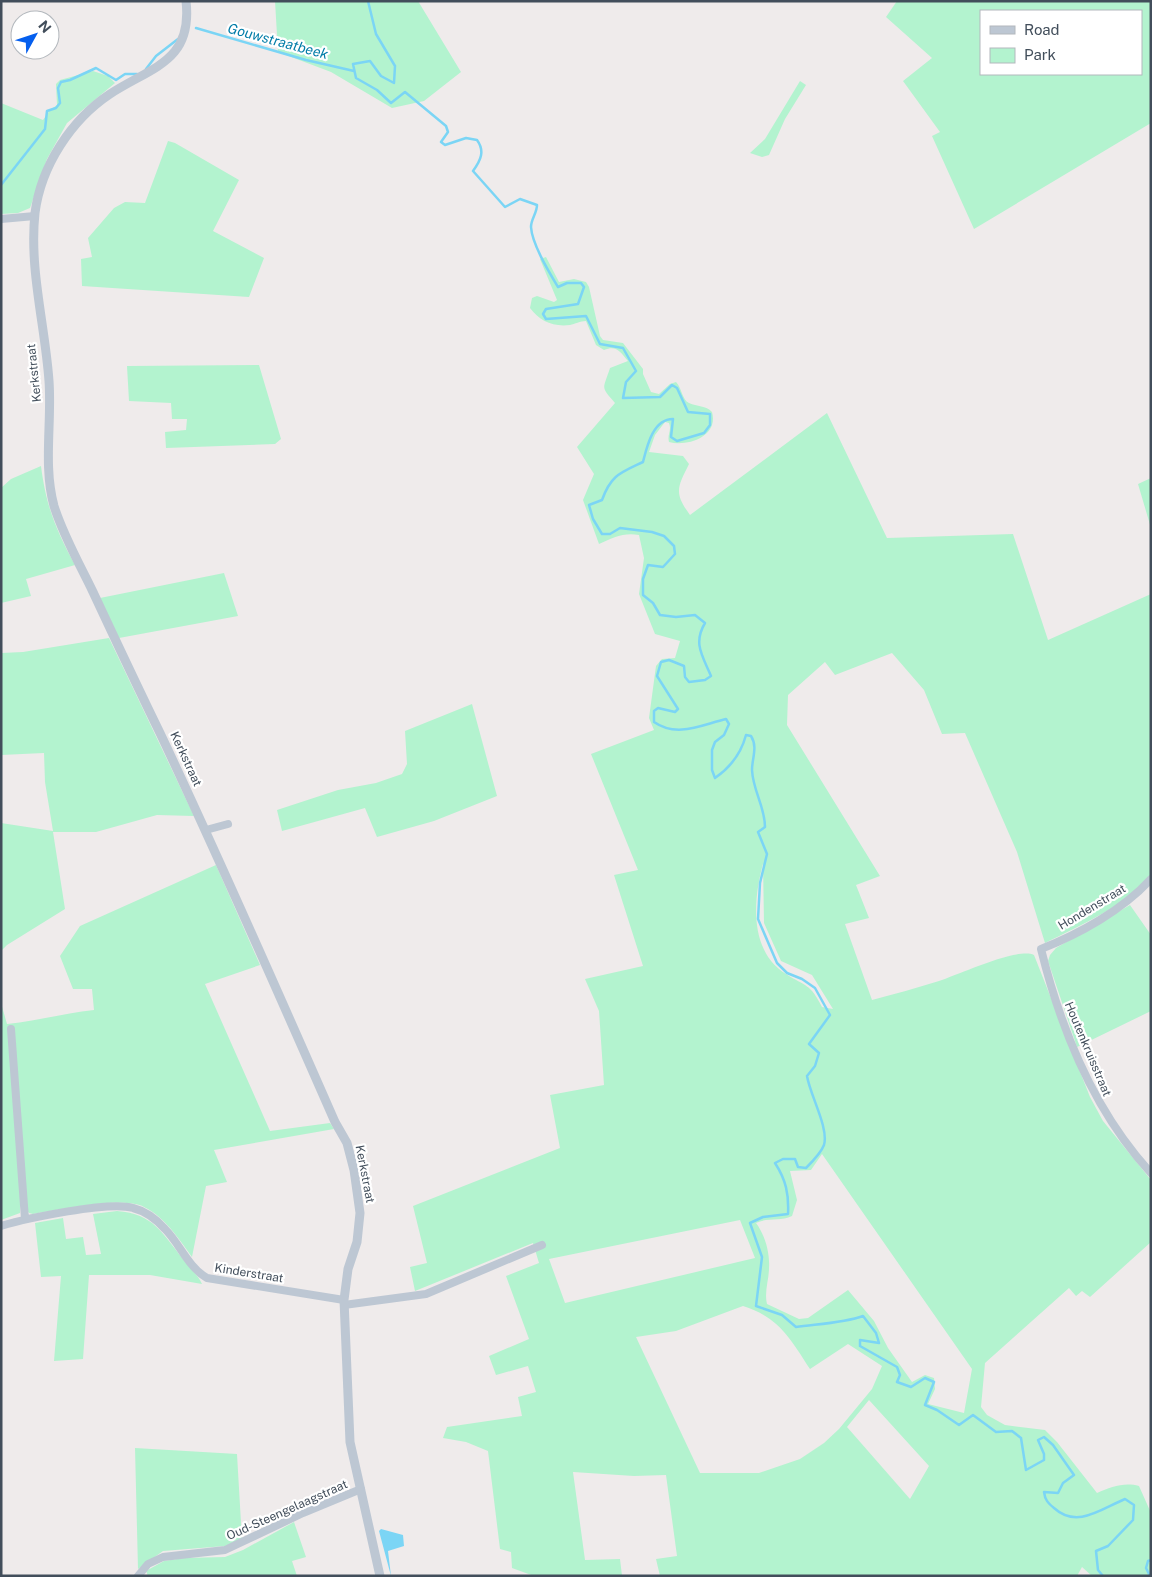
<svg xmlns="http://www.w3.org/2000/svg" width="1152" height="1577" font-family="'Public Sans',sans-serif">
  <style>
    .green { fill: #b3f3cf; fill-rule: evenodd }
    .water { fill: #7bd5f5 }
    .lines { fill: none; stroke-linecap: round; stroke-linejoin: round }
    .stream { stroke: #7bd5f5; stroke-width: 2.5 }
    .minor { stroke: #bdc7d3; stroke-width: 8 }
    .tertiary { stroke: #bdc7d3; stroke-width: 9 }
    .labels { text-anchor: middle; stroke-width: 4.5; stroke-linejoin: round; paint-order: stroke }
    .street-label { font-size: 12px; fill: #424e5b; stroke: #fff }
    .water-label { font-size: 14px; font-style: italic; fill: #017ca8; stroke: #fff }
  </style>
  <rect width="100%" height="100%" fill="#efebeb"/>
  <path class="green" d="M275,1H418L461,72L424,101L392,108L331,72L278,52Z
    M897,1H1151V123L974,229L932,136L940,132L903,81L932,58L886,17ZM981,11H1141V74H981Z
    M93,71L108,76L115,83L67,123L47,159L30,208L18,213L1,214V103L43,120L50,110L57,105L56,84L60,80Z
    M800,81L806,85L785,119L769,155L762,157L750,153L765,139Z
    M168,141L175,143L239,180L213,231L264,258L249,297L82,286L81,259L92,257L88,238L114,208L125,202L145,203Z
    M546,257L559,282L574,279L586,282L589,287L600,336L603,340L623,343L643,369V374L651,392L659,394L670,384L676,382C682,388 682,400 689,403C697,407 706,405 712,412C719,436 688,447 669,442C667,434 672,431 669,423L665,422L655,435L649,452L683,456L689,464C677,488 674,493 690,515L827,413L887,538L1013,534L1048,640L1151,594V876C1127,905 1079,926 1045,943L1017,852L965,733L942,734L924,690L892,653L835,675L825,662L788,695L787,725L880,876L856,885L869,918L845,924L872,1000C894,994 917,988 939,981C958,975 1017,947 1034,955L1090,1097L1103,1121L1151,1180V1242L1090,1297L1082,1291L1076,1296L1069,1288L985,1363L981,1407L987,1415L1005,1425L1045,1430L1057,1442L1097,1493C1111,1487 1124,1482 1139,1486L1151,1513V1576H1092L1082,1567L1077,1576H660L656,1559L677,1556L666,1475L634,1476L573,1472L585,1560L620,1559L622,1576H534L512,1568L511,1552L500,1549L488,1451L466,1442L443,1438L447,1427L522,1416L518,1397L536,1392L528,1366L496,1375L489,1356L529,1339L506,1276L539,1263L533,1243L415,1291L410,1267L427,1263L413,1206L560,1148L550,1095L604,1085L599,1011L585,979L643,966L614,875L638,870L591,754L654,730L649,718L656,666L662,659L675,658L680,641L655,634L639,594L644,558L639,535C624,532 612,538 599,544L583,500L594,474L577,447L615,403C600,386 603,390 610,368L628,361C620,352 617,345 604,350L596,345L586,321C580,321 575,324 570,325C552,327 540,321 530,308L532,298L537,296L554,302L557,300L540,259ZM763,864L764,923L781,961L812,975L833,1009L822,1007C810,983 806,987 786,974C749,951 753,900 763,864ZM822,1154L972,1369L964,1413L928,1404L935,1389L934,1378L925,1375L912,1382L888,1348L874,1321L848,1290L808,1318L799,1319L767,1304C764,1292 769,1280 769,1268C770,1253 765,1235 756,1223C768,1217 780,1222 792,1216L797,1200L790,1171L811,1170ZM740,1220L755,1258L565,1303L549,1259ZM743,1306C779,1317 791,1340 810,1369L848,1344L882,1366L872,1389L839,1429L824,1443L800,1459L759,1473H700L636,1337L676,1331ZM869,1400L929,1466L910,1499L847,1427Z
    M259,365L281,439L275,444L166,448L165,432L186,430L187,419H172L171,403L129,401L127,366Z
    M41,466C46,506 56,530 75,565L26,579L31,596L1,603V488L11,479Z
    M1151,478V528L1138,484Z
    M224,573L238,616L119,638L100,598Z
    M109,638L194,816L157,815L96,832H53L65,909L7,945L1,951V823L53,831L45,782L44,753L1,755V653L23,652Z
    M472,704L497,796L434,821L377,837L365,808L282,831L277,810L338,790L376,783L402,774L407,764L405,731Z
    M216,865L260,965L205,984L270,1131L330,1123L334,1129L214,1150L227,1182L206,1186L192,1257C179,1239 165,1217 144,1207C124,1196 59,1210 33,1214L29,1213L20,1200V1213L1,1220V1003L7,1024C37,1021 65,1013 94,1010L92,989H73L60,956L80,926Z
    M1130,905L1151,935V1011L1077,1047L1048,961L1050,955L1056,948Z
    M117,1211C154,1214 162,1233 183,1259C189,1267 198,1275 202,1284L150,1275H89L83,1359L54,1361L61,1276L41,1277L35,1223L63,1218L66,1239L83,1237L86,1255L101,1254L93,1214Z
    M135,1448L237,1454L242,1540L225,1546L163,1551L138,1569Z
    M294,1522L306,1557L292,1561L297,1576H148L146,1571L164,1561L184,1558L225,1557L243,1550Z"/>
  <path class="water" d="M381,1529L403,1535L404,1546L388,1551L391,1576L379,1531Z"/>
  <g class="lines">
    <path class="stream" d="M368,1L376,34L395,66L394,83L381,76L370,61L353,64L356,78L377,90L391,103L405,92L446,126L448,132L441,142L445,145L466,138L477,140C485,151 481,160 473,171L505,207L520,199L537,205C537,213 531,219 531,227C532,244 549,272 558,287L567,283H581L584,287L578,304L546,309L543,314L546,319L586,316L600,344L623,348L636,371L626,382L623,398L660,397L672,385L677,388L688,412L710,414V425L704,433L677,441L671,437L673,419C653,419 647,446 643,462C620,473 611,475 602,500L589,505L593,519L602,534H610L620,528L652,532L664,536L674,546L675,554L663,567L648,565L643,579V595L653,603L660,615L676,617L695,615L705,623C693,643 702,655 711,676L705,680L689,682L685,677L684,666L669,660L661,662L657,676L678,709L675,712L658,708L654,711V722C677,738 701,725 726,719L729,724L724,735L715,742L712,750V770L715,778C731,767 741,754 746,735L751,736C758,747 752,758 752,770C753,791 765,807 765,827L758,832L767,854L760,883L758,919L777,963L787,973L802,979L815,988L830,1015L809,1044L819,1053L815,1066L807,1076C810,1095 829,1128 824,1145C821,1153 812,1162 806,1168L798,1167L795,1159H783L775,1163C786,1180 789,1194 788,1214L763,1217L750,1223L762,1257L756,1306L782,1315L796,1327C817,1324 844,1323 863,1316L876,1333L879,1343L860,1340V1346L897,1367L900,1375L897,1382L911,1387L925,1378L934,1382L925,1405L937,1410L959,1425L973,1415L996,1432L1012,1431L1021,1438L1026,1470L1044,1460V1454L1038,1440L1044,1437L1053,1445L1074,1475L1063,1483L1058,1493L1044,1492C1045,1500 1048,1503 1054,1508C1077,1529 1101,1509 1125,1499L1134,1505L1133,1520L1108,1546L1096,1551L1098,1570L1103,1576
      M196,28L306,60L354,71
      M146,69L156,56L178,39
      M1,185L45,129L47,111L56,108L60,103L58,88L61,82L70,80L96,68L116,80L125,74H137
      M1150,1576L1146,1568L1148,1561L1151,1560"/>
    <path class="minor" d="M1,219L35,216
      M206,830L228,824
      M1151,879C1123,910 1079,934 1041,949C1061,1030 1093,1110 1151,1173
      M11,1029L25,1219
      M1,1226C27,1218 109,1201 133,1208C145,1211 157,1220 165,1229C180,1244 188,1267 207,1278L344,1300
      M344,1305L426,1294L542,1245
      M138,1576L148,1564L163,1557L225,1550L303,1513L361,1489"/>
    <path class="tertiary" d="M186,1C193,62 151,67 110,94C71,120 41,166 35,213C29,269 45,325 49,381C52,422 43,466 54,506C63,535 80,565 93,592C115,639 137,686 160,733C221,862 278,992 335,1122L347,1143L354,1170L360,1213L357,1242L348,1269L344,1300L350,1442L380,1576"/>
  </g>
  <g class="labels">
    <g class="street-label">
      <text transform="translate(34 373) rotate(-96)" y="4">Kerkstraat</text>
      <text transform="translate(186 759) rotate(65)" y="4">Kerkstraat</text>
      <text transform="translate(1092 907) rotate(-31)" y="4">Hondenstraat</text>
      <text transform="translate(1088 1049) rotate(67)" y="4">Houtenkruisstraat</text>
      <text transform="translate(365 1174) rotate(79)" y="4">Kerkstraat</text>
      <text transform="translate(249 1273) rotate(9)" y="4">Kinderstraat</text>
      <text transform="translate(287 1510) rotate(-24)" y="4">Oud-Steengelaagstraat</text>
    </g>
    <g class="water-label">
      <text transform="translate(278 41) rotate(15)" y="5">Gouwstraatbeek</text>
    </g>
  </g>
  <rect width="1152" height="1577" fill="none" stroke="#424e5b" stroke-width="5"/>
  <rect x="980" y="10" width="162" height="65" fill="#ffffff" stroke="#b3b8bd"/>
  <rect x="990" y="26" width="25" height="8" fill="#bdc7d3" stroke="#b3b8bd"/>
  <text x="1024" y="35" font-size="15" fill="#424e5b">Road</text>
  <rect x="990" y="48" width="25" height="15" fill="#b3f3cf" stroke="#b3b8bd"/>
  <text x="1024" y="60" font-size="15" fill="#424e5b">Park</text>
  <g transform="translate(35 35) rotate(50)"><circle r="24" fill="#ffffff" stroke="#b3b8bd"/>
  <path d="M0-4L9 19L0 12L-9 19Z" fill="#055fee"/>
  <text y="-8" font-size="14" font-weight="bold" text-anchor="middle" fill="#424e5b">N</text>
  </g>
</svg>
